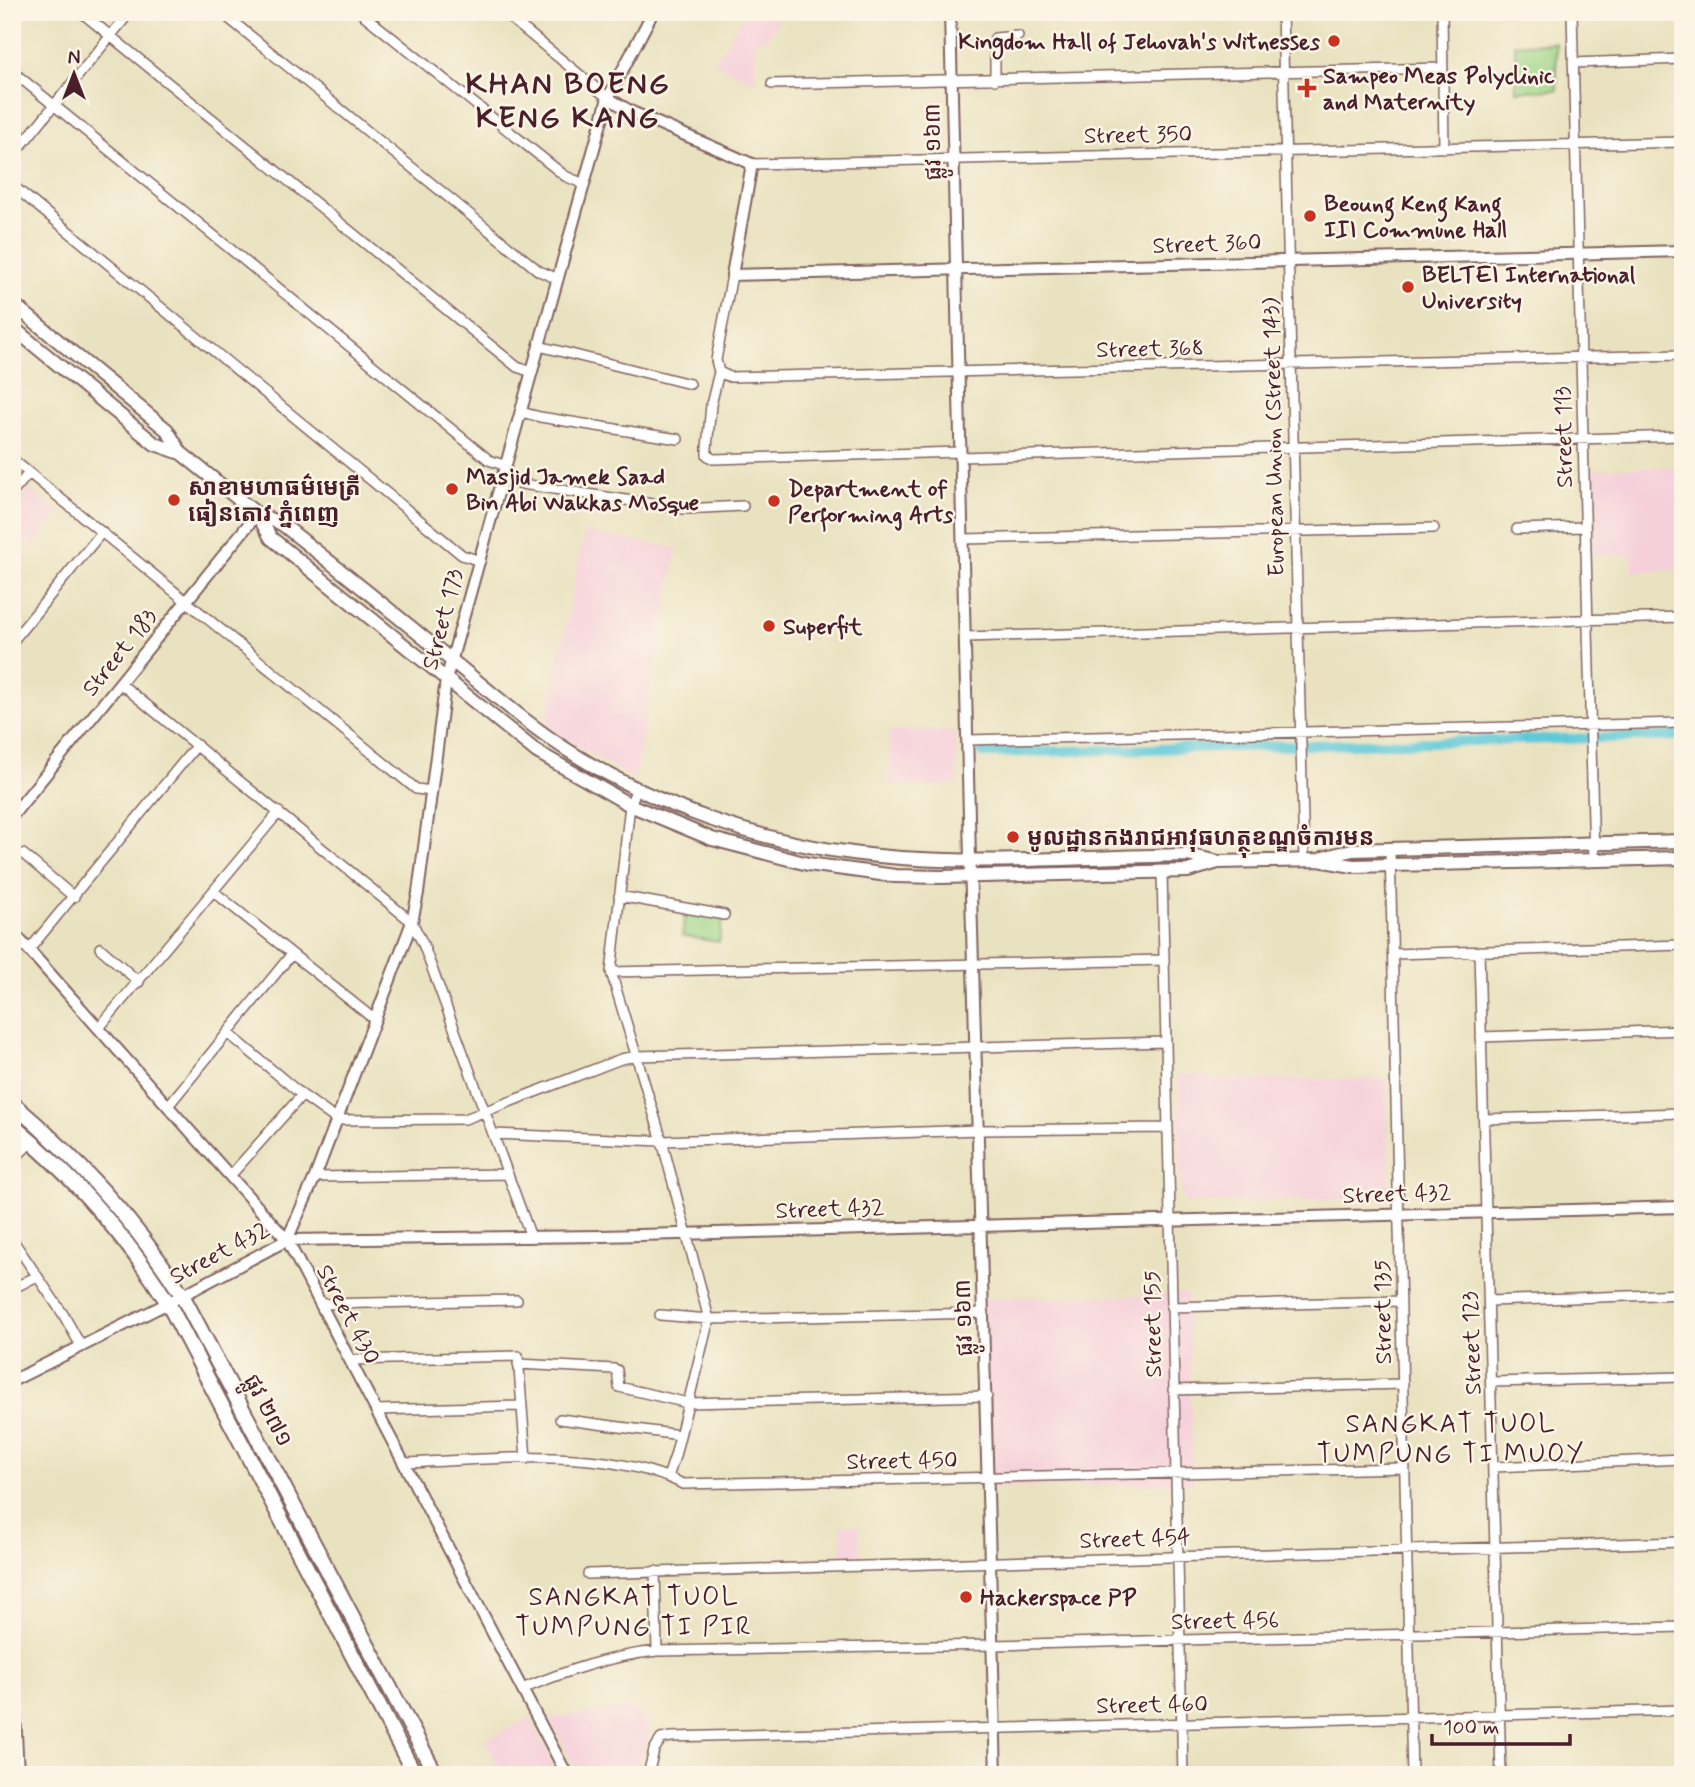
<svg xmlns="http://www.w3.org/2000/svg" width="1695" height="1787" font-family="Mynerve,'Noto Sans Khmer',sans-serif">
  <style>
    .built { fill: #f5cfda }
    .green { fill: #9bd486; stroke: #727a58; stroke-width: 2 }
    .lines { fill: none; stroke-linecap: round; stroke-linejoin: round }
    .canal { stroke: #5fc9d9; stroke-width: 10 }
    .minor-casing { stroke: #82635f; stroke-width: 12 }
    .tertiary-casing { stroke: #82635f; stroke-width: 14 }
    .secondary-casing { stroke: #82635f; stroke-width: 16 }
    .primary-casing { stroke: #82635f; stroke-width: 18 }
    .minor { stroke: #fff; stroke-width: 9 }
    .tertiary { stroke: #fff; stroke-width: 10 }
    .secondary { stroke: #fff; stroke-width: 12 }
    .primary { stroke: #fff; stroke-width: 14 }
    .poi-dot { fill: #c8321e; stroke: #fcf5e5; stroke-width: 2.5 }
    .labels { text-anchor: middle; stroke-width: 5; stroke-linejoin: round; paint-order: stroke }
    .poi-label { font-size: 23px; font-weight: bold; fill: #4a1f2b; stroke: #fcf5e5; text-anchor: start }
    .street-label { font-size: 23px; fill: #4a1f2b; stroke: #fcf5e5 }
    .quarter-label { font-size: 26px; letter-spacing: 2px; fill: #4a1f2b; stroke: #fcf5e5 }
    .district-label { font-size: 30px; font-weight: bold; letter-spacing: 2px; fill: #4a1f2b; stroke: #fcf5e5 }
  </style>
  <rect width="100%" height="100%" fill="#fcf5e5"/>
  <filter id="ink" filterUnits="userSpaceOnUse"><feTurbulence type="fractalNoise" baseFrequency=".0143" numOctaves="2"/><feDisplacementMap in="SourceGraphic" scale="14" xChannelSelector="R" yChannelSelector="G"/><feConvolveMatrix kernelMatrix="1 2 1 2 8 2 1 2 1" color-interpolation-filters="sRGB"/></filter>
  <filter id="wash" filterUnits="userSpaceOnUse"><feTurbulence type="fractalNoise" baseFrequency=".00686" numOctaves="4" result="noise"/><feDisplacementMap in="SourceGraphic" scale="28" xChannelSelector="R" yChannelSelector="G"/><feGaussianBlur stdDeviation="1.57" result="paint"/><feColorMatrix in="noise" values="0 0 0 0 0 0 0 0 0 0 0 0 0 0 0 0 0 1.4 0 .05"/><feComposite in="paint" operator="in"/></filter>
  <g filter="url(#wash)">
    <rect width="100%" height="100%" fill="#e9e2c0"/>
    <path class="built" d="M746,12H784L765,40L755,41L756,84L715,62Z
      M1683,466V570L1632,572V555H1593L1592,469Z
      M25,486L59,513L33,546L12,530V502Z
      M584,532L677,548L634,780L546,727Z
      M889,731H956L957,785L889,786Z
      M1178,1075H1208L1209,1080L1386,1079L1390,1192L1384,1198L1186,1203L1181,1195Z
      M1188,1294L1193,1483L978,1488L973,1299Z
      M841,1525H859L860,1560L842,1561Z
      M629,1708L637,1710L650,1731L637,1775H579L549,1718Z
      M530,1718L559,1775H503L485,1740Z"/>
    <path class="green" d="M1556,43L1557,90L1516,91L1515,44Z
      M686,910L723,917L719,942L682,936Z"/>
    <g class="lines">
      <path class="canal" d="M982,753L1683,736"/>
    </g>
  </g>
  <g filter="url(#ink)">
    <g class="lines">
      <defs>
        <path id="minor" d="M81,12L517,367L532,372
          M221,12L539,271L558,279
          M360,12L565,176L584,184
          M503,12L608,98
          M1282,12L1304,860
          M1442,12L1444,148
          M1572,12L1594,860
          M1573,63L1683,59
          M12,71L489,460L506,466
          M995,80V38L1018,36
          M772,84L1442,68
          M12,157L130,12
          M752,164L1683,142
          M12,185L462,555L480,561
          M732,275L716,360L719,372L730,377L1683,355
          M539,346L690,384
          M719,372L711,405L707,448V455L713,459L961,452
          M521,412L540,417L678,439
          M961,457L1683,436
          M12,459L416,789L432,791
          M502,479L522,484L684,509L743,506
          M12,493L29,473
          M1517,529L1585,527
          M963,539L1434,528
          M965,637L1683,617
          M12,642L102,532
          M121,684L412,922L423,944L531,1237
          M968,740L1683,723
          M637,788L630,805L611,972L662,1141L709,1319L675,1456L668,1477
          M1390,849L1412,1775
          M23,854L74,897
          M1162,872L1183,1775
          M213,891L375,1020
          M619,896L724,915
          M100,948L139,982
          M29,950L197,745
          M1479,951L1501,1775
          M1393,954L1683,945
          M611,972L1164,960
          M99,1028L279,812
          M228,1033L302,1095L337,1120L465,1119L621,1059L636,1056L1166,1042
          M1481,1037L1683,1030
          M168,1106L291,955
          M1484,1119L1683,1113
          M493,1134L662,1141L979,1130L1167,1128
          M12,1161L32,1141
          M230,1176L302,1095
          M315,1177L508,1174
          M12,1239L63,1314L81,1346
          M12,1289L37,1276
          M1489,1301L1683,1294
          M320,1304L517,1300
          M1171,1307L1401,1301
          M660,1315L709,1319L984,1313
          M350,1360L518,1356L526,1459
          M518,1364L614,1369L617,1370L619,1387L688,1403L987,1396
          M1491,1382L1683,1377
          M1173,1390L1403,1384
          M376,1410L522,1406
          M560,1419L680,1435
          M404,1463C491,1460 603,1445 683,1484L1405,1468
          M1493,1467L1683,1459
          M655,1571L657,1651
          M588,1574L1683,1542
          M522,1689C566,1671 609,1656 657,1651L993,1645L1683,1627
          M648,1775L654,1750L661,1739L671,1737L1683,1710"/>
        <path id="tertiary" d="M950,12L970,859L996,1775
          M608,98L632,112L752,164L732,275L1683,251
          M12,816L257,514
          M12,931L287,1240L567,1775
          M287,1240L315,1177L412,922L418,893L446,680L608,98L653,12
          M12,1381L168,1303L287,1240L602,1236L1683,1207
          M12,1699L15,1712L18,1775"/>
        <path id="secondary" d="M12,303L167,430L181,453L257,514L282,524C339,569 395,614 451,660C491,692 529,726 572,753C658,807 759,842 860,854C965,867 1081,857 1187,855L1219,862L1319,860L1353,866L1683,858
          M12,327L155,444L181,453
          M257,514L271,538L537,752L630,805L712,839L808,864L895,876L941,877L1188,871L1218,862
          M1323,858L1352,850L1683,841"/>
        <path id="primary" d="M12,1103C78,1159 136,1222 182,1295L436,1775
          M12,1125C73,1176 126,1236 168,1303L415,1775"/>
      </defs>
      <use href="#minor" class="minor-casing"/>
      <use href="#tertiary" class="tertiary-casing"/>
      <use href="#secondary" class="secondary-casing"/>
      <use href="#primary" class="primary-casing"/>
      <use href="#minor" class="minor"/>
      <use href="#tertiary" class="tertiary"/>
      <use href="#secondary" class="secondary"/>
      <use href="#primary" class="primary"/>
    </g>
  </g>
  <g class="poi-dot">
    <circle cx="1334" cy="41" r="7"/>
    <path d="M1303.5 77.5h7v7h7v7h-7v7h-7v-7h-7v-7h7z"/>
    <circle cx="1310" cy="216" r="7"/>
    <circle cx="1408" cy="287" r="7"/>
    <circle cx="452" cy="489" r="7"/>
    <circle cx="174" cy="500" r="7"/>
    <circle cx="774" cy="501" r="7"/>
    <circle cx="769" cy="626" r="7"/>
    <circle cx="1013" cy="837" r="7"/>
    <circle cx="966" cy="1597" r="7"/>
  </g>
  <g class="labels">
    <g class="poi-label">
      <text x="1320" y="49" text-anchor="end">Kingdom Hall of Jehovah's Witnesses</text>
      <text x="1323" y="83">Sampeo Meas Polyclinic<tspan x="1323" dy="26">and Maternity</tspan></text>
      <text x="1324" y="211">Beoung Keng Kang<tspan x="1324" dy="26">III Commune Hall</tspan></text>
      <text x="1422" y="282">BELTEI International<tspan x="1422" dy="26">University</tspan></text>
      <text x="466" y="484">Masjid Jamek Saad<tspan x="466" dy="26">Bin Abi Wakkas Mosque</tspan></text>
      <text x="188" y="495">សាខាមហាធម៌មេត្រី<tspan x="188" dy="26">ធៀនតោវ ភ្នំពេញ</tspan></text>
      <text x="788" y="496">Department of<tspan x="788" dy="26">Performing Arts</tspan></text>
      <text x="783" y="634">Superfit</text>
      <text x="1027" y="845">មូលដ្ឋានកងរាជអាវុធហត្ថុខណ្ឌចំការមន</text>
      <text x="980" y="1605">Hackerspace PP</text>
    </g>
    <g class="street-label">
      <text transform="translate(1138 134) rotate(-1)" y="8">Street 350</text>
      <text transform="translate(932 142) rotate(-91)" y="8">ផ្លូវ ១៦៣</text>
      <text transform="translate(1207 243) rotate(-2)" y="8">Street 360</text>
      <text transform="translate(1150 348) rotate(-1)" y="8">Street 368</text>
      <text transform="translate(1273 437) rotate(-91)" y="8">European Union (Street 143)</text>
      <text transform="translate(1563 437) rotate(-91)" y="8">Street 113</text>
      <text transform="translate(442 619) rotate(-75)" y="8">Street 173</text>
      <text transform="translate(119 652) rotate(-51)" y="8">Street 183</text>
      <text transform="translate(1397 1193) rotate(-2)" y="8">Street 432</text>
      <text transform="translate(830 1208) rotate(-2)" y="8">Street 432</text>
      <text transform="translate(219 1252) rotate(-28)" y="8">Street 432</text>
      <text transform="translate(1382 1312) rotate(-91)" y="8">Street 135</text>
      <text transform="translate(349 1314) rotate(62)" y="8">Street 430</text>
      <text transform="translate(963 1318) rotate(-92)" y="8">ផ្លូវ ១៦៣</text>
      <text transform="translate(1152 1324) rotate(-91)" y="8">Street 155</text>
      <text transform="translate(1471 1343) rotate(-92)" y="8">Street 123</text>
      <text transform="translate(269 1410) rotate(62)" y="8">ផ្លូវ ២៧១</text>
      <text transform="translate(902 1460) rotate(-1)" y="8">Street 450</text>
      <text transform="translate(1135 1538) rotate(-2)" y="8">Street 454</text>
      <text transform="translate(1225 1620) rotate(-1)" y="8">Street 456</text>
      <text transform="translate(1152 1704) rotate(-1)" y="8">Street 460</text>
    </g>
    <g class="quarter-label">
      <text x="1451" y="1432">SANGKAT TUOL<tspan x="1451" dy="30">TUMPUNG TI MUOY</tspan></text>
      <text x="634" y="1605">SANGKAT TUOL<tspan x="634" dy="30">TUMPUNG TI PIR</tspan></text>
    </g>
    <g class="district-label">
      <text x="568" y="93">KHAN BOENG<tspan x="568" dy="34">KENG KANG</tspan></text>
    </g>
  </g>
  <rect width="1695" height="1787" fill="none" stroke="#fcf5e5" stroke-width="42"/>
  <g transform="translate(74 74)" stroke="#fcf5e5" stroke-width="5" paint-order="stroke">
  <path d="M0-5L12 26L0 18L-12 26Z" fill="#4a1f2b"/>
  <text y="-10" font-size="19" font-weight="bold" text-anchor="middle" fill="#4a1f2b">N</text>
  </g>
  <path d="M1432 1734v10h138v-10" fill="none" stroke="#4a1f2b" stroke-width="3.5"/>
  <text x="1443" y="1734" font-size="21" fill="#4a1f2b" stroke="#fcf5e5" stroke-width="5" paint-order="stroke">100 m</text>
</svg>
